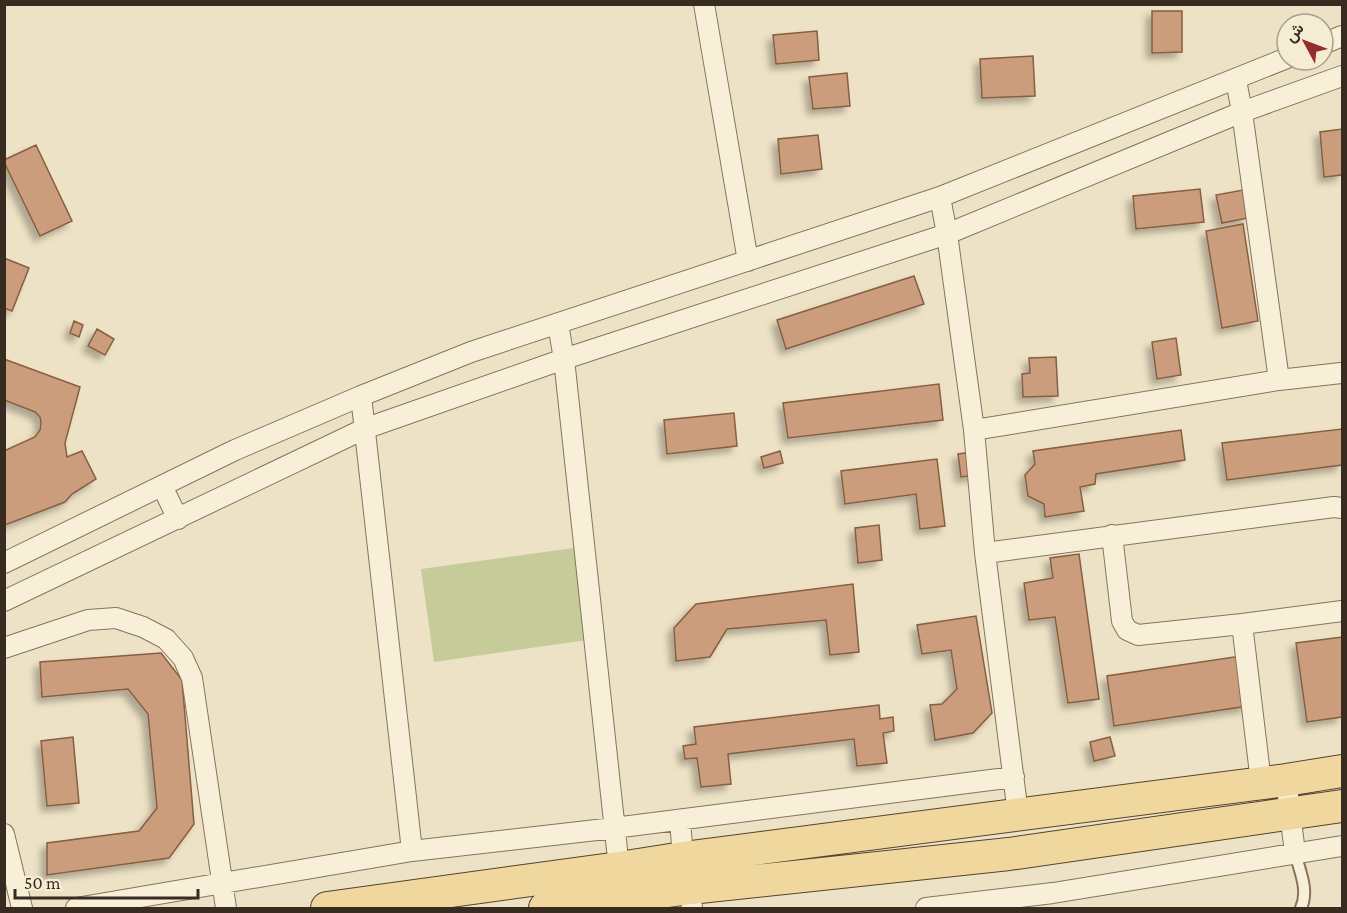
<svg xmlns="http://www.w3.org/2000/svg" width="1347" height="913" font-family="'Crimson Pro',Vazirmatn,serif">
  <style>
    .green { fill: #c5cb99 }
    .building { fill: #cb9d7c; stroke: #875e42; stroke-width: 1.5; filter: url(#shadow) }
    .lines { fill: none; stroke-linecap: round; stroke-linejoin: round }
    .service-casing { stroke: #88735b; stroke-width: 14 }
    .minor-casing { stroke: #88735b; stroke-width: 22 }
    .primary-casing { stroke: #56422f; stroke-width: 34 }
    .service { stroke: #f8efd8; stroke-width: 10 }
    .minor { stroke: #f8efd8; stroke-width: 20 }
    .primary { stroke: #efd79e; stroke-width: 32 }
  </style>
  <defs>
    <filter id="shadow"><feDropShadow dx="-5.5" dy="5.5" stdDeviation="3" flood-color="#0004"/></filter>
  </defs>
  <rect width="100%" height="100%" fill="#ede2c5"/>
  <path class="green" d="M581,547L594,639L434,662L421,569Z"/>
  <path class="building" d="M1152,11H1182V52L1152,53Z
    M817,31L819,60L776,64L773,35Z
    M1033,56L1035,96L982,98L980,59Z
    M847,73L850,106L813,109L809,77Z
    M1342,129V175L1324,177L1320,132Z
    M818,135L822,169L781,174L778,139Z
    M36,145L72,221L40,236L4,162V160Z
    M1200,189L1204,222L1136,229L1133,196Z
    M1243,190L1248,218L1222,223L1216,195Z
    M1243,224L1258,321L1222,328L1206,231Z
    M4,258L29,268L12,311L4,308Z
    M914,276L924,304L786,349L777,320Z
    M74,321L83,325L79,337L70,333Z
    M97,329L114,339L105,355L88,346Z
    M1176,338L1181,375L1157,379L1152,342Z
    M1056,357L1058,396L1023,397L1022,374L1030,373L1029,358Z
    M4,359L80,387L65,443L67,457L82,451L96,479L72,494L65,502L5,525L4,451L35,437L40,430L41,423L40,417L35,412L4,400Z
    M939,384L943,420L788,438L783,403Z
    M734,413L737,446L667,454L664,420Z
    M1342,429V465L1227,480L1222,443Z
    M1181,430L1185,460L1096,474L1095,484L1080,487L1084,511L1045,517L1044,504L1028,496L1025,475L1035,464L1033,451Z
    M780,451L783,463L764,468L761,457Z
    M980,451L983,474L961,477L958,454Z
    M937,459L945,526L920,529L916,494L845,504L841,471Z
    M879,525L882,560L858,563L855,528Z
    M1079,554L1099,699L1068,703L1055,617L1029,620L1024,583L1053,578L1050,558Z
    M853,584L859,652L830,655L826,620L727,629L710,657L676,661L674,628L696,604Z
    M976,616L992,713L973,733L935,740L930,705L942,704L957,689L951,650L922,654L917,625Z
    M1342,637V717L1307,722L1296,643Z
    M161,653L182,680L194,824L169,858L47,875V843L139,831L157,808L148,714L128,689L42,697L40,662Z
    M1241,656L1248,706L1114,726L1107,676Z
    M879,705L880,719L893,717L894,731L883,733L887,763L857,766L854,739L728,754L731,784L701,787L697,758L685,759L683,746L696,744L694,727Z
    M73,737L79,803L47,806L41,741Z
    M1110,737L1115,756L1094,761L1090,742Z"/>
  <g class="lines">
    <defs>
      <path id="service" d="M1295,853C1300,872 1309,890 1301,908"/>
      <path id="minor" d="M704,4L748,261
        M1323,44L1342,36
        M1236,80L1242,112L1279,380
        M940,197L947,234L974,430L985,553L1018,814
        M558,324L564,359L619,868
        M361,396L412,851
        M974,430L1279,380L1341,373
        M162,486L178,519
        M1112,535L1122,621L1127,630L1138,635L1242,624L1342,611
        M985,553L1334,507L1342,508
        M4,563L235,450L361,396L471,352L940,197L1287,58
        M4,601L364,429L564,359L947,234L1242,112L1342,76
        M1242,624L1261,782
        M4,648L88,620L116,618L143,627L166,639L183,658L192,678L226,908
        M1286,780L1295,853
        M680,820L683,858L690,888L692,908
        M4,834L22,908
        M76,908L412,851L614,828L1014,777
        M926,908L1053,893L1342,846"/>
      <path id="primary" d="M327,908L619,868L683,858L1286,780L1342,771
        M545,908L690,888L1009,854L1342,806"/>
    </defs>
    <use href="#service" class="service-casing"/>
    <use href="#minor" class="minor-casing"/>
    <use href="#primary" class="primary-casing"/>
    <use href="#service" class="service"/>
    <use href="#minor" class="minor"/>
    <use href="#primary" class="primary"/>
  </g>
  <rect width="1347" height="913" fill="none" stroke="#382b1f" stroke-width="12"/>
  <g transform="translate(1305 42) rotate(311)"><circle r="28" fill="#f5ecd4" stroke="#a99f8c" stroke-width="1.5"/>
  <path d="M0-4.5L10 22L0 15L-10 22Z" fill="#962d2d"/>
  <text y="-9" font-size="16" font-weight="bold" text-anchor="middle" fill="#382b1f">ش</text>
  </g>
  <path d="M15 889v9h183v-9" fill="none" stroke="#382b1f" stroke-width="3"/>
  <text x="24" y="889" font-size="18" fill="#382b1f" stroke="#f5ecd4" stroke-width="4.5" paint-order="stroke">50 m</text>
</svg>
